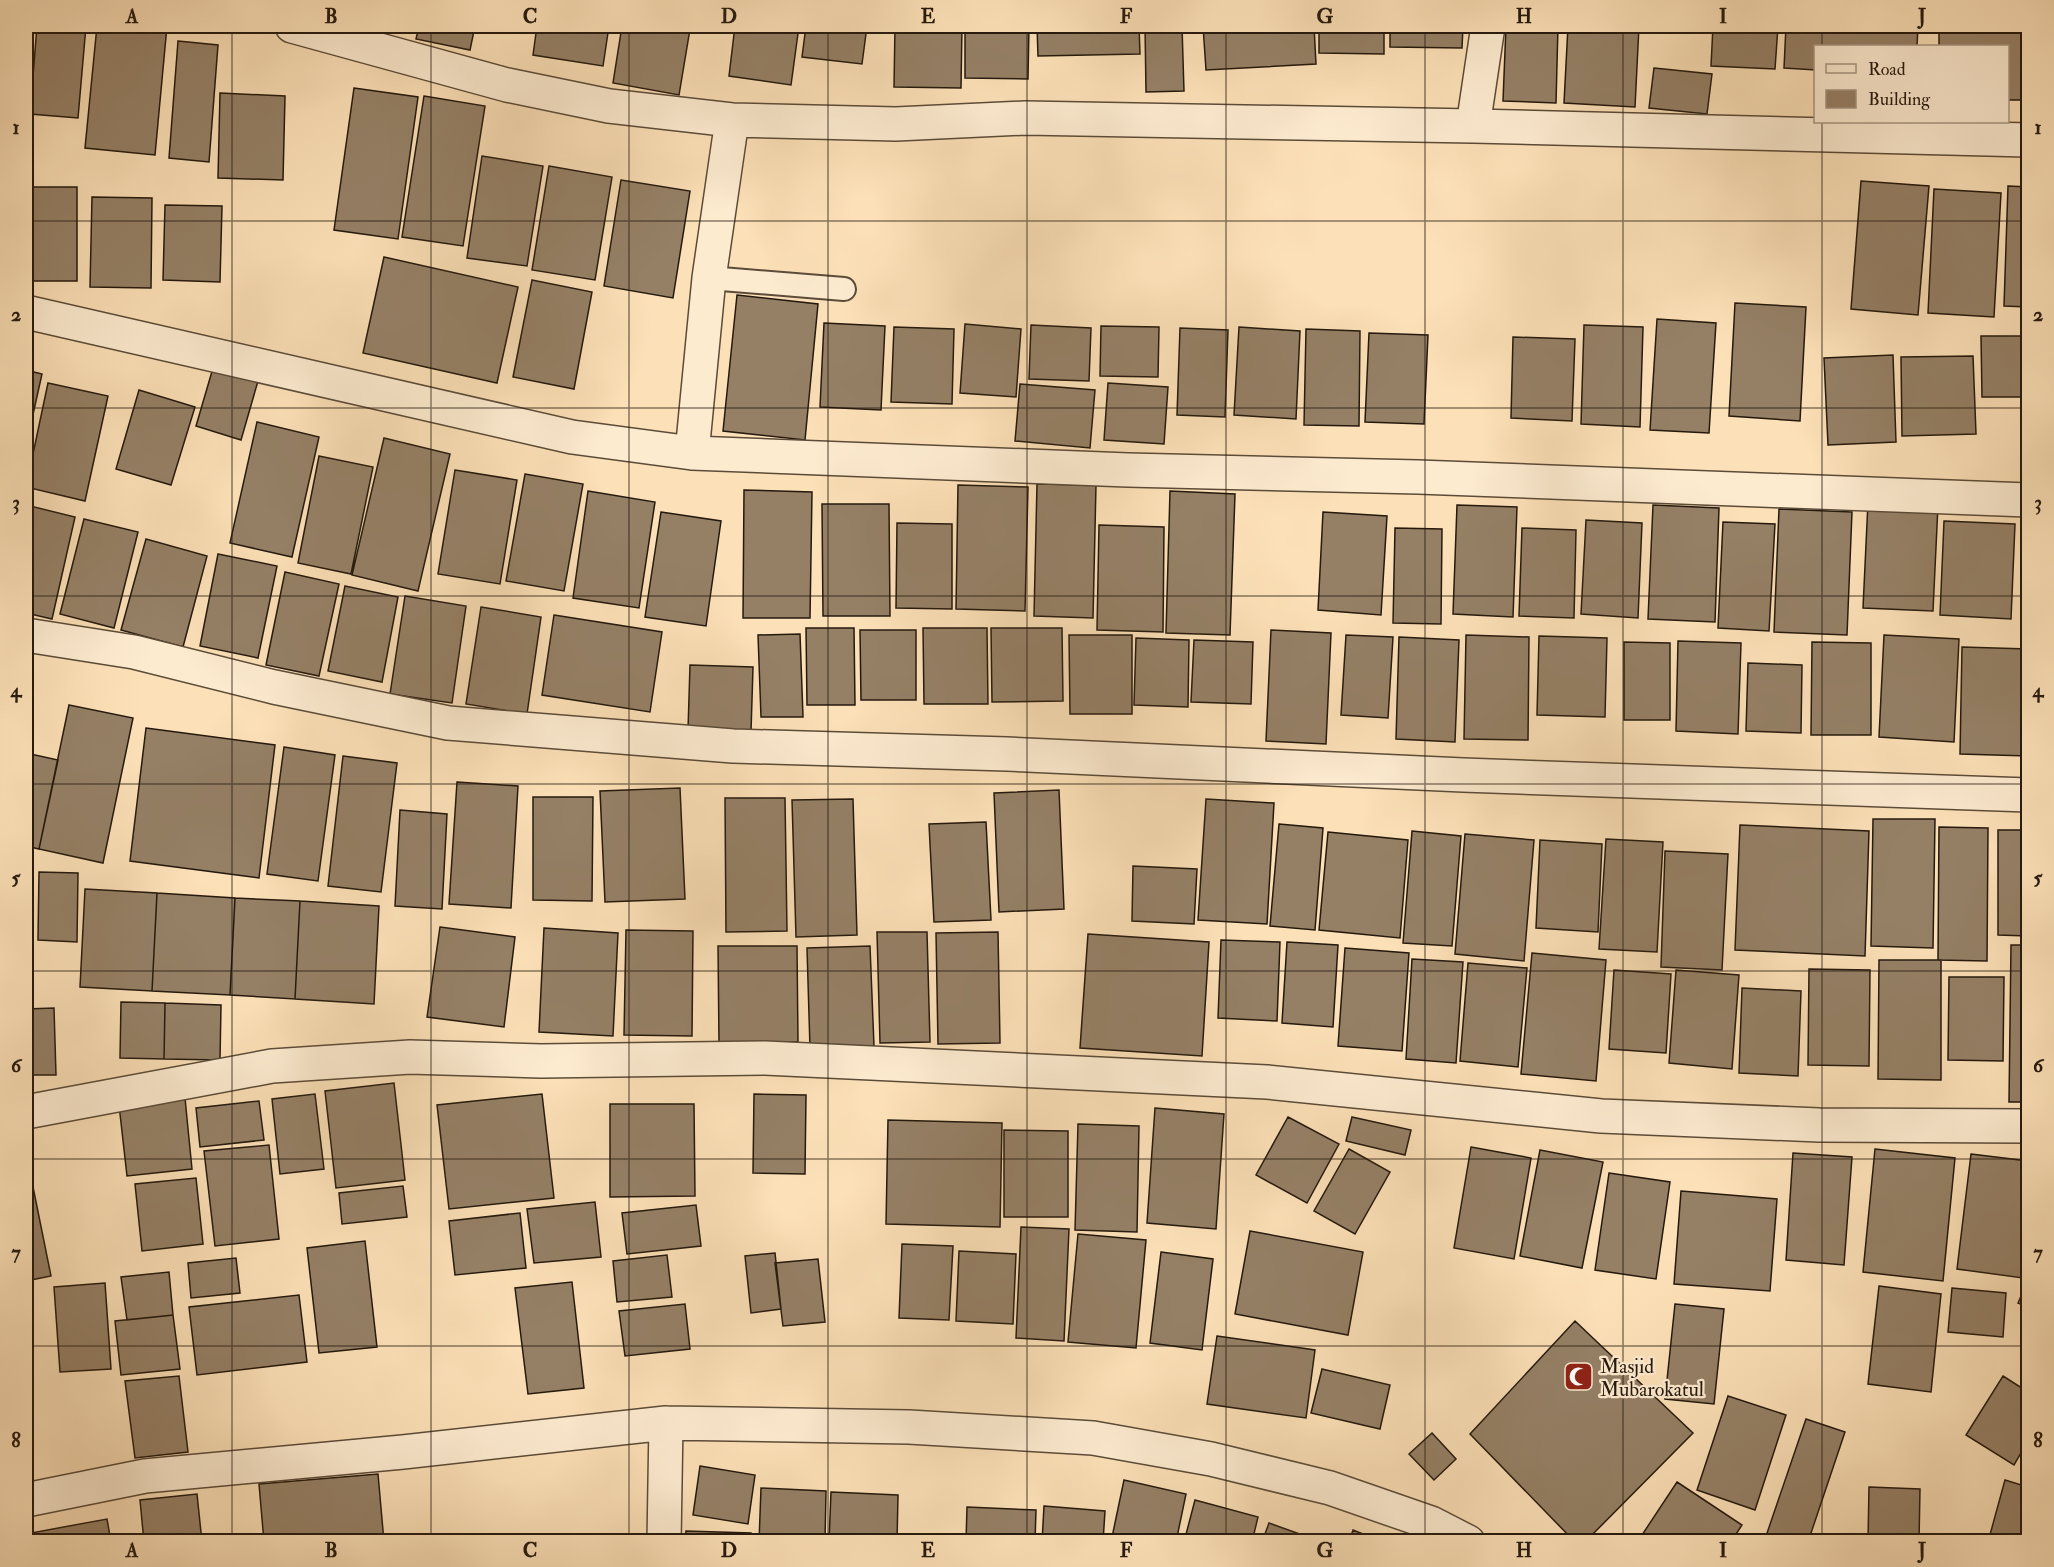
<svg xmlns="http://www.w3.org/2000/svg" width="2054" height="1567" font-family="'IM FELL Double Pica',serif">
  <style>
    .building { fill: #958066; stroke: #25190e; stroke-width: 1.5 }
    .lines { fill: none; stroke-linecap: round; stroke-linejoin: round }
    .service-casing { stroke: #5b4b38; stroke-width: 26 }
    .minor-casing { stroke: #5b4b38; stroke-width: 36 }
    .service { stroke: #fdebd0; stroke-width: 22 }
    .minor { stroke: #fdebd0; stroke-width: 33 }
    .grid { fill: none; stroke: #25190e; stroke-width: 1.5; stroke-opacity: 0.55 }
    .labels { text-anchor: middle; stroke-width: 4.5; stroke-linejoin: round; paint-order: stroke }
    .poi-label { font-size: 20px; fill: #25190e; stroke: #fdebd0; text-anchor: start }
    .neatline { fill: none; stroke: #25190e; stroke-width: 2 }
    .grid-label { font-size: 20px; text-anchor: middle; font-weight: bold; fill: #25190e }
  </style>
  <rect width="100%" height="100%" fill="#fce0b7"/>
  <filter id="stains"><feTurbulence type="fractalNoise" baseFrequency=".00333" numOctaves="4"/><feColorMatrix values="0 0 0 0 .2 0 0 0 0 .09 0 0 0 0 .02 0 0 0 .5 -.17"/></filter>
  <radialGradient id="worn" r=".72"><stop offset=".6" stop-color="#630" stop-opacity="0"/><stop offset="1" stop-color="#630" stop-opacity=".3"/></radialGradient>
  <path class="building" d="M37,26H86L78,118L30,114Z
    M97,26H167L155,155L85,148Z
    M419,26H475L470,50L416,39Z
    M537,26H609L603,66L533,55Z
    M622,26H671L690,29L679,95L613,83Z
    M735,26H799L791,85L729,76Z
    M806,26H867L862,64L802,57Z
    M895,26H962L961,88L894,87Z
    M965,26H1029L1028,79L965,78Z
    M1037,26H1139L1140,54L1038,56Z
    M1145,26H1182L1184,91L1146,92Z
    M1203,26H1314L1316,64L1206,70Z
    M1319,26H1384V54L1319,53Z
    M1390,26H1463L1462,48L1390,47Z
    M1506,26H1558L1556,103L1503,101Z
    M1568,26H1639L1635,107L1564,103Z
    M1713,26H1778L1775,69L1711,66Z
    M1786,26H1918L1917,46H1816V70L1784,68Z
    M1939,26H2028V100H2008V46H1939Z
    M178,41L218,45L209,162L169,158Z
    M1654,68L1712,74L1707,114L1649,108Z
    M354,88L418,97L398,239L334,230Z
    M220,93L285,96L283,180L218,178Z
    M424,96L485,106L463,246L402,237Z
    M482,156L543,166L527,266L467,258Z
    M549,166L612,177L595,280L532,270Z
    M621,180L690,191L673,298L604,286Z
    M1861,181L1929,186L1918,315L1851,309Z
    M2008,186L2028,187V307L2004,306Z
    M26,187H77V281H26Z
    M1934,189L2001,193L1994,317L1928,313Z
    M92,197L152,198L151,288L90,287Z
    M165,205L222,206L220,282L163,280Z
    M384,257L518,287L497,383L363,353Z
    M532,280L592,292L574,389L513,377Z
    M737,295L818,304L805,440L723,431Z
    M1735,303L1806,307L1800,421L1729,416Z
    M1657,319L1716,323L1709,433L1650,430Z
    M824,323L885,326L881,410L820,407Z
    M965,324L1021,329L1016,397L960,393Z
    M1031,325L1091,328L1089,381L1029,379Z
    M1584,325L1643,327L1640,427L1581,424Z
    M1101,326L1159,327L1158,377L1100,376Z
    M894,327L954,329L952,404L891,402Z
    M1239,327L1300,331L1296,419L1234,415Z
    M1180,328L1228,330L1225,417L1177,415Z
    M1306,329L1360,331L1359,426L1304,425Z
    M1369,333L1428,335L1424,424L1365,422Z
    M1981,336H2021L2023,397H1982Z
    M1513,337L1575,339L1572,421L1511,418Z
    M1893,355L1896,442L1828,445L1824,358Z
    M1973,356L1976,434L1902,436L1901,357Z
    M213,368L258,381L241,440L196,426Z
    M26,370L42,374L26,446Z
    M48,383L108,396L85,501L26,487Z
    M1108,383L1168,387L1164,444L1104,440Z
    M1020,384L1095,390L1090,448L1015,441Z
    M139,390L195,407L171,485L116,469Z
    M257,422L319,437L292,557L230,543Z
    M384,438L450,454L418,591L352,575Z
    M319,456L373,467L351,574L298,563Z
    M455,470L517,480L500,584L438,574Z
    M525,474L583,484L564,591L506,581Z
    M1037,484L1096,485L1093,618L1034,616Z
    M958,485L1028,487L1025,611L956,609Z
    M744,490L812,492L810,618H743Z
    M588,491L655,502L639,608L573,598Z
    M1170,491L1235,494L1230,635L1166,633Z
    M1868,502L1938,505L1933,611L1863,608Z
    M822,504H889L890,616H823Z
    M26,505L75,517L52,619L26,613Z
    M1457,505L1517,507L1513,617L1453,614Z
    M1653,505L1719,508L1715,622L1648,619Z
    M1779,509L1852,512L1847,635L1774,632Z
    M661,512L721,521L706,626L645,617Z
    M1323,512L1387,516L1381,615L1318,610Z
    M84,519L138,532L114,628L60,614Z
    M1586,520L1642,523L1638,618L1581,614Z
    M1944,521L2015,524L2011,619L1940,615Z
    M1723,522L1775,524L1769,631L1718,628Z
    M897,523L952,524V609L896,608Z
    M1099,525L1164,527L1163,632L1097,630Z
    M1395,528L1442,529L1441,624L1393,623Z
    M1522,528L1576,530L1574,618L1519,616Z
    M146,539L207,556L183,647L121,630Z
    M218,554L277,566L258,658L200,646Z
    M285,572L339,584L319,676L266,665Z
    M345,586L398,597L382,682L328,671Z
    M405,596L466,606L452,703L390,694Z
    M481,607L541,617L527,714L466,704Z
    M554,615L662,632L650,712L542,695Z
    M806,628H854L855,705H807Z
    M923,628H987L988,704H924Z
    M991,628H1062L1063,701L992,702Z
    M860,630H916V700H861Z
    M1271,630L1331,633L1326,744L1266,741Z
    M800,634L803,717H761L758,635Z
    M1069,635H1132V714H1070Z
    M1346,635L1393,637L1388,718L1341,715Z
    M1466,635L1529,637L1528,740L1464,739Z
    M1884,635L1959,639L1954,742L1879,737Z
    M1539,636L1607,638L1605,717L1537,715Z
    M1399,637L1459,640L1455,742L1396,739Z
    M1136,638L1189,640L1188,707L1134,705Z
    M1194,640L1253,642L1251,704L1191,702Z
    M1678,641L1741,643L1738,734L1676,731Z
    M1624,642L1670,643V720H1624Z
    M1812,642L1871,643V735H1811Z
    M1962,647L2028,649V756L1960,754Z
    M1748,663L1802,665L1801,733L1746,731Z
    M690,665L753,667L751,732L688,730Z
    M69,705L133,718L103,863L39,849Z
    M146,728L275,745L259,878L130,861Z
    M284,747L335,755L318,881L267,874Z
    M26,753L58,760L39,849L26,846Z
    M343,756L397,763L381,892L328,886Z
    M457,782L518,786L511,908L449,904Z
    M680,788L685,899L605,902L600,791Z
    M1059,790L1064,909L999,912L994,793Z
    M533,797H593L592,901L533,900Z
    M725,798H785L787,931L726,932Z
    M853,799L857,935L796,937L792,800Z
    M1206,799L1274,803L1267,924L1198,920Z
    M400,810L447,814L442,909L395,906Z
    M1873,819H1935L1933,948L1871,946Z
    M986,822L991,920L934,922L929,824Z
    M1279,824L1323,828L1315,930L1270,926Z
    M1740,825L1869,831L1865,956L1735,950Z
    M1939,827L1988,828L1987,961L1938,960Z
    M1998,830H2028V936L1998,935Z
    M1412,831L1461,836L1452,946L1403,943Z
    M1328,832L1408,840L1400,938L1319,930Z
    M1465,834L1534,840L1524,961L1455,954Z
    M1606,839L1663,842L1657,952L1599,949Z
    M1540,840L1602,844L1598,932L1536,928Z
    M1665,851L1728,854L1722,970L1661,967Z
    M1133,866L1197,869L1194,924L1132,921Z
    M39,872L78,873L77,942L38,940Z
    M85,889L157,893L152,991L80,987Z
    M157,893L235,898L230,995L152,991Z
    M235,898L300,901L295,999L230,995Z
    M300,901L379,906L374,1004L295,999Z
    M440,927L515,937L504,1027L427,1017Z
    M544,928L618,933L613,1036L539,1032Z
    M626,930L693,931L692,1036L624,1035Z
    M877,932H927L930,1042L880,1043Z
    M998,932L1000,1043L938,1044L936,933Z
    M1088,934L1209,942L1202,1056L1080,1048Z
    M1221,940L1280,942L1277,1021L1218,1018Z
    M1287,942L1338,945L1333,1027L1282,1023Z
    M2011,945H2028V1102H2009Z
    M718,946H797L798,1042H719Z
    M870,946L874,1046L810,1048L807,948Z
    M1345,948L1409,953L1402,1051L1338,1046Z
    M1532,953L1606,960L1596,1081L1521,1074Z
    M1412,959L1463,962L1456,1063L1406,1059Z
    M1879,960H1941V1080L1878,1079Z
    M1468,963L1527,968L1518,1067L1460,1061Z
    M1809,969L1870,970L1869,1066L1808,1065Z
    M1614,970L1671,974L1666,1053L1609,1049Z
    M1676,970L1739,975L1732,1069L1669,1063Z
    M1949,977H2004L2003,1061L1948,1060Z
    M1742,988L1801,991L1798,1076L1739,1073Z
    M121,1002L165,1003L164,1059L120,1058Z
    M165,1003L221,1005L220,1060L164,1059Z
    M54,1008L56,1075H26V1009Z
    M394,1083L405,1180L336,1188L325,1091Z
    M315,1094L324,1169L280,1174L272,1099Z
    M542,1094L554,1198L449,1209L437,1105Z
    M754,1094L806,1095L805,1174L753,1173Z
    M185,1098L192,1169L127,1176L119,1105Z
    M259,1101L264,1140L200,1147L196,1108Z
    M610,1104H694L695,1196L610,1197Z
    M1155,1108L1224,1114L1216,1229L1147,1223Z
    M1288,1117L1339,1144L1307,1203L1256,1175Z
    M1352,1117L1411,1130L1405,1155L1346,1141Z
    M888,1120L1002,1123L1000,1227L886,1224Z
    M1078,1124L1139,1126L1137,1232L1075,1230Z
    M1004,1130L1068,1131V1217H1004Z
    M269,1145L279,1239L215,1246L204,1151Z
    M1471,1147L1531,1158L1514,1259L1454,1248Z
    M1349,1149L1390,1172L1355,1234L1314,1211Z
    M1875,1149L1955,1158L1943,1281L1863,1272Z
    M1540,1150L1603,1162L1582,1268L1520,1256Z
    M1793,1153L1852,1157L1844,1265L1786,1260Z
    M1971,1154L2028,1161V1233L2023,1278L1957,1269Z
    M26,1167H29L51,1276L26,1281Z
    M1609,1173L1670,1182L1656,1279L1595,1270Z
    M196,1178L203,1244L142,1251L135,1184Z
    M403,1186L407,1217L342,1224L339,1193Z
    M1681,1191L1777,1199L1770,1291L1674,1284Z
    M595,1202L601,1257L534,1263L527,1209Z
    M696,1205L701,1246L627,1254L622,1213Z
    M520,1213L526,1268L455,1275L449,1221Z
    M1021,1227L1069,1229L1064,1341L1016,1338Z
    M1250,1231L1363,1252L1348,1335L1235,1314Z
    M1078,1234L1146,1240L1136,1348L1068,1342Z
    M365,1241L377,1347L319,1353L307,1248Z
    M902,1244L953,1246L949,1320L899,1318Z
    M959,1251L1016,1254L1013,1324L956,1321Z
    M1161,1252L1213,1259L1202,1350L1150,1343Z
    M775,1253L781,1309L751,1313L745,1256Z
    M667,1255L672,1297L617,1302L613,1261Z
    M236,1258L240,1293L191,1298L188,1263Z
    M818,1259L825,1322L783,1326L775,1263Z
    M169,1272L173,1315L127,1320L121,1277Z
    M2028,1280V1307L2018,1303Z
    M572,1282L584,1388L528,1394L515,1288Z
    M105,1283L111,1369L60,1372L54,1287Z
    M1879,1286L1941,1294L1931,1392L1868,1384Z
    M1952,1288L2006,1293L2003,1337L1948,1332Z
    M299,1295L307,1362L197,1375L189,1307Z
    M685,1304L690,1349L625,1356L619,1311Z
    M1675,1304L1724,1309L1714,1404L1665,1399Z
    M173,1315L180,1369L121,1375L115,1321Z
    M1575,1321L1693,1433L1585,1542H1575L1470,1434Z
    M1217,1336L1315,1350L1306,1418L1207,1404Z
    M1322,1369L1390,1385L1380,1429L1311,1413Z
    M179,1376L188,1452L135,1458L125,1381Z
    M2003,1376L2028,1392V1441L2014,1465L1966,1435Z
    M1728,1396L1786,1415L1755,1510L1697,1490Z
    M1806,1419L1845,1432L1808,1542H1764Z
    M1432,1433L1456,1459L1434,1480L1409,1454Z
    M700,1466L755,1475L748,1524L693,1515Z
    M378,1474L384,1542H264L259,1484Z
    M1124,1480L1186,1494L1176,1542H1111Z
    M2005,1480L2028,1487V1542H1988Z
    M1677,1482L1742,1525L1731,1542H1652L1642,1535Z
    M1869,1487L1920,1489L1919,1542L1868,1541Z
    M761,1488L826,1491L825,1542H759Z
    M831,1492L898,1495L897,1542H829Z
    M197,1494L202,1542H144L140,1500Z
    M1195,1500L1258,1517L1252,1542H1184Z
    M1044,1506L1105,1511L1103,1542H1042Z
    M967,1507L1036,1510L1035,1542H966Z
    M107,1519L111,1542H33L31,1533Z
    M1269,1523L1322,1542H1262Z
    M1353,1530L1383,1542H1349Z
    M686,1531L751,1533V1542H685Z"/>
  <g class="lines">
    <defs>
      <path id="service" d="M709,278L844,289"/>
      <path id="minor" d="M292,26L507,85L609,106L732,120L896,124L1025,118L1473,126L2028,140
        M1473,126L1488,26
        M26,312L572,437L692,453L1128,470L1418,477L2028,500
        M692,453L709,278L732,120
        M26,635L134,652L274,687L448,723L733,746L1007,754L1463,775L2028,795
        M26,1112L272,1066L410,1057L541,1061L765,1058L1267,1082L1601,1116L1819,1125L2028,1126
        M26,1500L145,1476L403,1452L666,1423L909,1427L1093,1438L1211,1459L1330,1488L1431,1523L1468,1542
        M664,1542L666,1423"/>
    </defs>
    <use href="#service" class="service-casing"/>
    <use href="#minor" class="minor-casing"/>
    <use href="#service" class="service"/>
    <use href="#minor" class="minor"/>
  </g>
  <path class="grid" d="M232,26V1542M431,26V1542M629,26V1542M828,26V1542M1027,26V1542M1226,26V1542M1425,26V1542M1623,26V1542M1822,26V46M1822,122V1542M26,221H2028M26,408H2028M26,596H2028M26,784H2028M26,971H2028M26,1159H2028M26,1346H2028"/>
  <defs>
    <symbol id="mosque-square" viewBox="-11 -11 22 22"><rect x="-9" y="-9" width="18" height="18" rx="4" fill="#8f2418" stroke="#fdebd0"/><path d="M3.5-4.9A6 6 0 1 0 3.5 4.9A5 5 0 1 1 3.5-4.9Z" fill="#fff"/></symbol>
  </defs>
  <g fill-rule="evenodd">
    <use href="#mosque-square" x="1562" y="1360" width="33" height="33"/>
  </g>
  <g class="labels">
    <g class="poi-label">
      <text x="1600" y="1373">Masjid<tspan x="1600" dy="23">Mubarokatul</tspan></text>
    </g>
  </g>
  <rect width="2054" height="1567" fill="none" stroke="#fce0b7" stroke-width="66"/>
  <rect x="1814" y="45" width="195" height="78" fill="#fdebd0" stroke="#a79782" stroke-width="1.5"/>
  <rect x="1826" y="64" width="30" height="9" fill="#fdebd0" stroke="#a79782" stroke-width="1.5"/>
  <text x="1868" y="75" font-size="18" fill="#25190e">Road</text>
  <rect x="1826" y="90" width="30" height="18" fill="#958066" stroke="#a79782" stroke-width="1.5"/>
  <text x="1868" y="105" font-size="18" fill="#25190e">Building</text>
  <rect x="33" y="33" width="1988" height="1501" class="neatline"/>
  <g class="grid-label">
    <text x="132" y="23">A</text>
    <text x="331" y="23">B</text>
    <text x="530" y="23">C</text>
    <text x="729" y="23">D</text>
    <text x="928" y="23">E</text>
    <text x="1126" y="23">F</text>
    <text x="1325" y="23">G</text>
    <text x="1524" y="23">H</text>
    <text x="1723" y="23">I</text>
    <text x="1922" y="23">J</text>
    <text x="16" y="134">1</text>
    <text x="2038" y="134">1</text>
    <text x="16" y="321">2</text>
    <text x="2038" y="321">2</text>
    <text x="16" y="509">3</text>
    <text x="2038" y="509">3</text>
    <text x="16" y="697">4</text>
    <text x="2038" y="697">4</text>
    <text x="16" y="884">5</text>
    <text x="2038" y="884">5</text>
    <text x="16" y="1072">6</text>
    <text x="2038" y="1072">6</text>
    <text x="16" y="1259">7</text>
    <text x="2038" y="1259">7</text>
    <text x="16" y="1447">8</text>
    <text x="2038" y="1447">8</text>
    <text x="132" y="1557">A</text>
    <text x="331" y="1557">B</text>
    <text x="530" y="1557">C</text>
    <text x="729" y="1557">D</text>
    <text x="928" y="1557">E</text>
    <text x="1126" y="1557">F</text>
    <text x="1325" y="1557">G</text>
    <text x="1524" y="1557">H</text>
    <text x="1723" y="1557">I</text>
    <text x="1922" y="1557">J</text>
  </g>
  <rect width="100%" height="100%" filter="url(#stains)"/>
  <rect width="100%" height="100%" fill="url(#worn)"/>
</svg>
